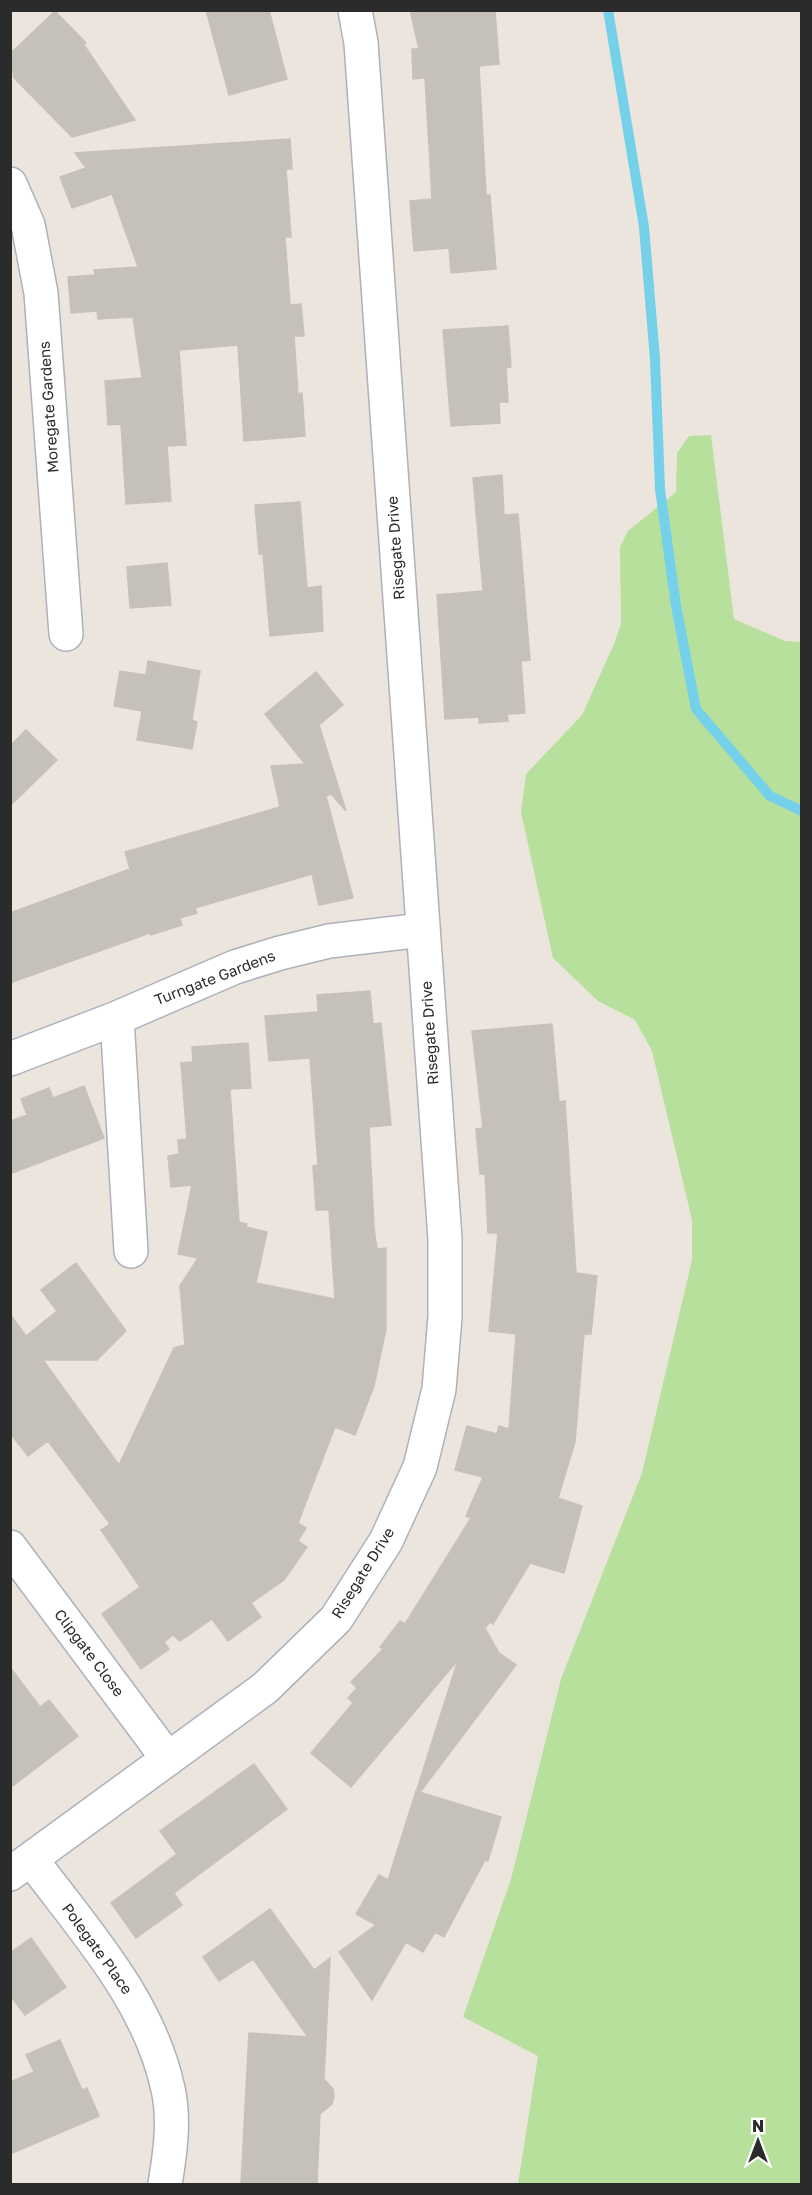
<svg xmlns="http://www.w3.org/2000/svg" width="812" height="2195" font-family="'Golos Text',sans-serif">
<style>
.green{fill:#b6e09c}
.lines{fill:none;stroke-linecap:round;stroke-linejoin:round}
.stream{stroke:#75d0ea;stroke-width:10}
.building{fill:#c5c0b9;stroke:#c8c1b7;stroke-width:1.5}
.minor-casing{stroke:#aeb1bb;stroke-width:36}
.minor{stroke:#fff;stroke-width:33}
.labels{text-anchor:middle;stroke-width:4.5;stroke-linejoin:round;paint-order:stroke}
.street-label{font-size:15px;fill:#2b2b2b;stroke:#fff}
</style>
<rect width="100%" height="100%" fill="#ece5de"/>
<!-- green -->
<path class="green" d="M 711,435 L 734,619 L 785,641 L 801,642 L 801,2184 L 518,2184 L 538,2056 L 463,2017 L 511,1879 L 561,1679 L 642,1473 L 692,1260 L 692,1220 L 652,1051 L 635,1020 L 598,1001 L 553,958 L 521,812 L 526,774 L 582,715 L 614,644 L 621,624 L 620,547 L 628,531 L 676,492 L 677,453 L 689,436 Z"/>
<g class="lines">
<!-- stream -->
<path class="stream" d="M 608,10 L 644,227 L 655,359 L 660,489 L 676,606 L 696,709 L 770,796 L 802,811"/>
</g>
<!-- building -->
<path class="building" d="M 206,10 L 269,10 L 287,79 L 229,95 Z
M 410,10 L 495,10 L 499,64 L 479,66 L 486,195 L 490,195 L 496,269 L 451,273 L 449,248 L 414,251 L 410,201 L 432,199 L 425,78 L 413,79 L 412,49 L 419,49 Z
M 55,11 L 86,43 L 84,45 L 135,120 L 72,137 L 14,78 L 10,54 Z
M 290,139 L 292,169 L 286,169 L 291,237 L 285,237 L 290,305 L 301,304 L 304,336 L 294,336 L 298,394 L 302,393 L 305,436 L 244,441 L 238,345 L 179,350 L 186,445 L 167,446 L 171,501 L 126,504 L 121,424 L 108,425 L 105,381 L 142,378 L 133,317 L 98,319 L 97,311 L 71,313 L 68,277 L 95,275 L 94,270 L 138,267 L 112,194 L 72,208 L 60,177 L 86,168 L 75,153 Z
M 508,326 L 511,367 L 506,368 L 508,402 L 499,402 L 500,423 L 451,426 L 443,330 Z
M 502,475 L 504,515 L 518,514 L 530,660 L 521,661 L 525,713 L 507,714 L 508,721 L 479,723 L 479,717 L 445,719 L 437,595 L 483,591 L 473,478 Z
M 300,502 L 307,588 L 321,586 L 323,631 L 270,636 L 263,554 L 259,554 L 255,505 Z
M 167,563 L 171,605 L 130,608 L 127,567 Z
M 148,661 L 200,671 L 192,720 L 197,722 L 192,749 L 137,740 L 142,711 L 114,706 L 120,671 L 146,675 Z
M 316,672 L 343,705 L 319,725 L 346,811 L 331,794 L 326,796 L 353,898 L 319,905 L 312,874 L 195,908 L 197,913 L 180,918 L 182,925 L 151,935 L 150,933 L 10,983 L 10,913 L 130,869 L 125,852 L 280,807 L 271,766 L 305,764 L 265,714 Z
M 26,730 L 57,760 L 10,806 L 10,746 Z
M 370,991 L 373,1024 L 381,1023 L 391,1125 L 369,1127 L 374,1228 L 377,1249 L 386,1248 L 386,1329 L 374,1386 L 355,1435 L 335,1427 L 298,1523 L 306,1528 L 298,1541 L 307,1547 L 284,1580 L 251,1603 L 261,1617 L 228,1641 L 212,1619 L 180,1641 L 173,1635 L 164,1642 L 169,1649 L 141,1669 L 102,1614 L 140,1587 L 101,1530 L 110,1524 L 48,1441 L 28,1456 L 10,1433 L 10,1314 L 26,1336 L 57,1311 L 41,1290 L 76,1263 L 126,1331 L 97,1360 L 43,1360 L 119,1465 L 174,1348 L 185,1345 L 180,1286 L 198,1258 L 178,1254 L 192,1185 L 171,1187 L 168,1156 L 179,1154 L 178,1140 L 187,1139 L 181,1063 L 193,1062 L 192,1047 L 248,1043 L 251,1088 L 230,1089 L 239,1222 L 247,1224 L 246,1227 L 267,1232 L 256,1283 L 335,1299 L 329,1210 L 316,1210 L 313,1166 L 318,1165 L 310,1058 L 269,1061 L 265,1016 L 318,1012 L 317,995 Z
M 552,1024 L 559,1102 L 565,1101 L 576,1273 L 597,1276 L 591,1334 L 584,1334 L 575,1442 L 558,1498 L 582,1506 L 564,1573 L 530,1563 L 493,1624 L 490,1622 L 485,1628 L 499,1653 L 516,1665 L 421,1791 L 417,1789 L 458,1660 L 351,1787 L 311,1753 L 353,1703 L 348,1698 L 357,1688 L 351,1682 L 383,1649 L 380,1647 L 400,1621 L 405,1624 L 471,1518 L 466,1516 L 483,1477 L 455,1470 L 467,1426 L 497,1434 L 499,1426 L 509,1429 L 516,1334 L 489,1331 L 498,1233 L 488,1233 L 485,1174 L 480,1174 L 476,1129 L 483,1128 L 472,1031 Z
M 84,1086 L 104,1138 L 10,1174 L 10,1121 L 27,1115 L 21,1099 L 49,1088 L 53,1098 Z
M 10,1667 L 40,1707 L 49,1700 L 78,1736 L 10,1788 Z
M 254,1764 L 287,1809 L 174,1893 L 182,1905 L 136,1938 L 111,1903 L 177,1854 L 160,1831 Z
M 416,1791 L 501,1817 L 488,1861 L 485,1860 L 444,1937 L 435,1932 L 423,1952 L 406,1942 L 372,2000 L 339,1952 L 376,1925 L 356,1914 L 379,1875 L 388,1880 Z
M 270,1909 L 314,1970 L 330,1958 L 324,2079 L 333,2089 L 334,2096 L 332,2104 L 320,2114 L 317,2184 L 241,2184 L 249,2033 L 308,2037 L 253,1959 L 219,1981 L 203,1957 Z
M 31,1938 L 66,1987 L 25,2015 L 10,1995 L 10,1953 Z
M 60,2040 L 82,2090 L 87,2088 L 99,2116 L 10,2154 L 10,2082 L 34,2072 L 26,2055 Z"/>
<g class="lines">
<defs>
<path id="minor" d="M 10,184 L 28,225 L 41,293 L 66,634
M 117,1018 L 131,1251
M 10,1059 L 117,1018 L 235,967 L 280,953 L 329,941 L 422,930
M 10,1547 L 168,1759
M 31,1859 C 84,1930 149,2000 168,2089 C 175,2120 170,2154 165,2184
M 10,1874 L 265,1688 L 336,1619 L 386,1541 L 420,1467 L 439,1389 L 445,1317 L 445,1239 L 361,43 L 355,10"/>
</defs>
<!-- minor casing -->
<use href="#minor" class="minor-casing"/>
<!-- minor -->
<use href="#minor" class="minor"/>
</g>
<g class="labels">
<!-- street labels -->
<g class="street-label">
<text transform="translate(49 407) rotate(-94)" y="5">Moregate Gardens</text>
<text transform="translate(396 548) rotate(-94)" y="5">Risegate Drive</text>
<text transform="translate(215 978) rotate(-21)" y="5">Turngate Gardens</text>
<text transform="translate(430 1033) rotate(-94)" y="5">Risegate Drive</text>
<text transform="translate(363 1573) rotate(-58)" y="5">Risegate Drive</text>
<text transform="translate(89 1653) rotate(53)" y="5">Clipgate Close</text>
<text transform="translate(97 1949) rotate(54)" y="5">Polegate Place</text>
</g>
</g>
<!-- border -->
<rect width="812" height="2195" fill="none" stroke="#2b2b2b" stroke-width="24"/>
<!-- north arrow -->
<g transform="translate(758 2141)" stroke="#ffffff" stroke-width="4.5" paint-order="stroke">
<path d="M0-4.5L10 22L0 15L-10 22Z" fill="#2b2b2b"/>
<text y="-9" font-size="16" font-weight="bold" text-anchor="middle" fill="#2b2b2b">N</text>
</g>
</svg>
